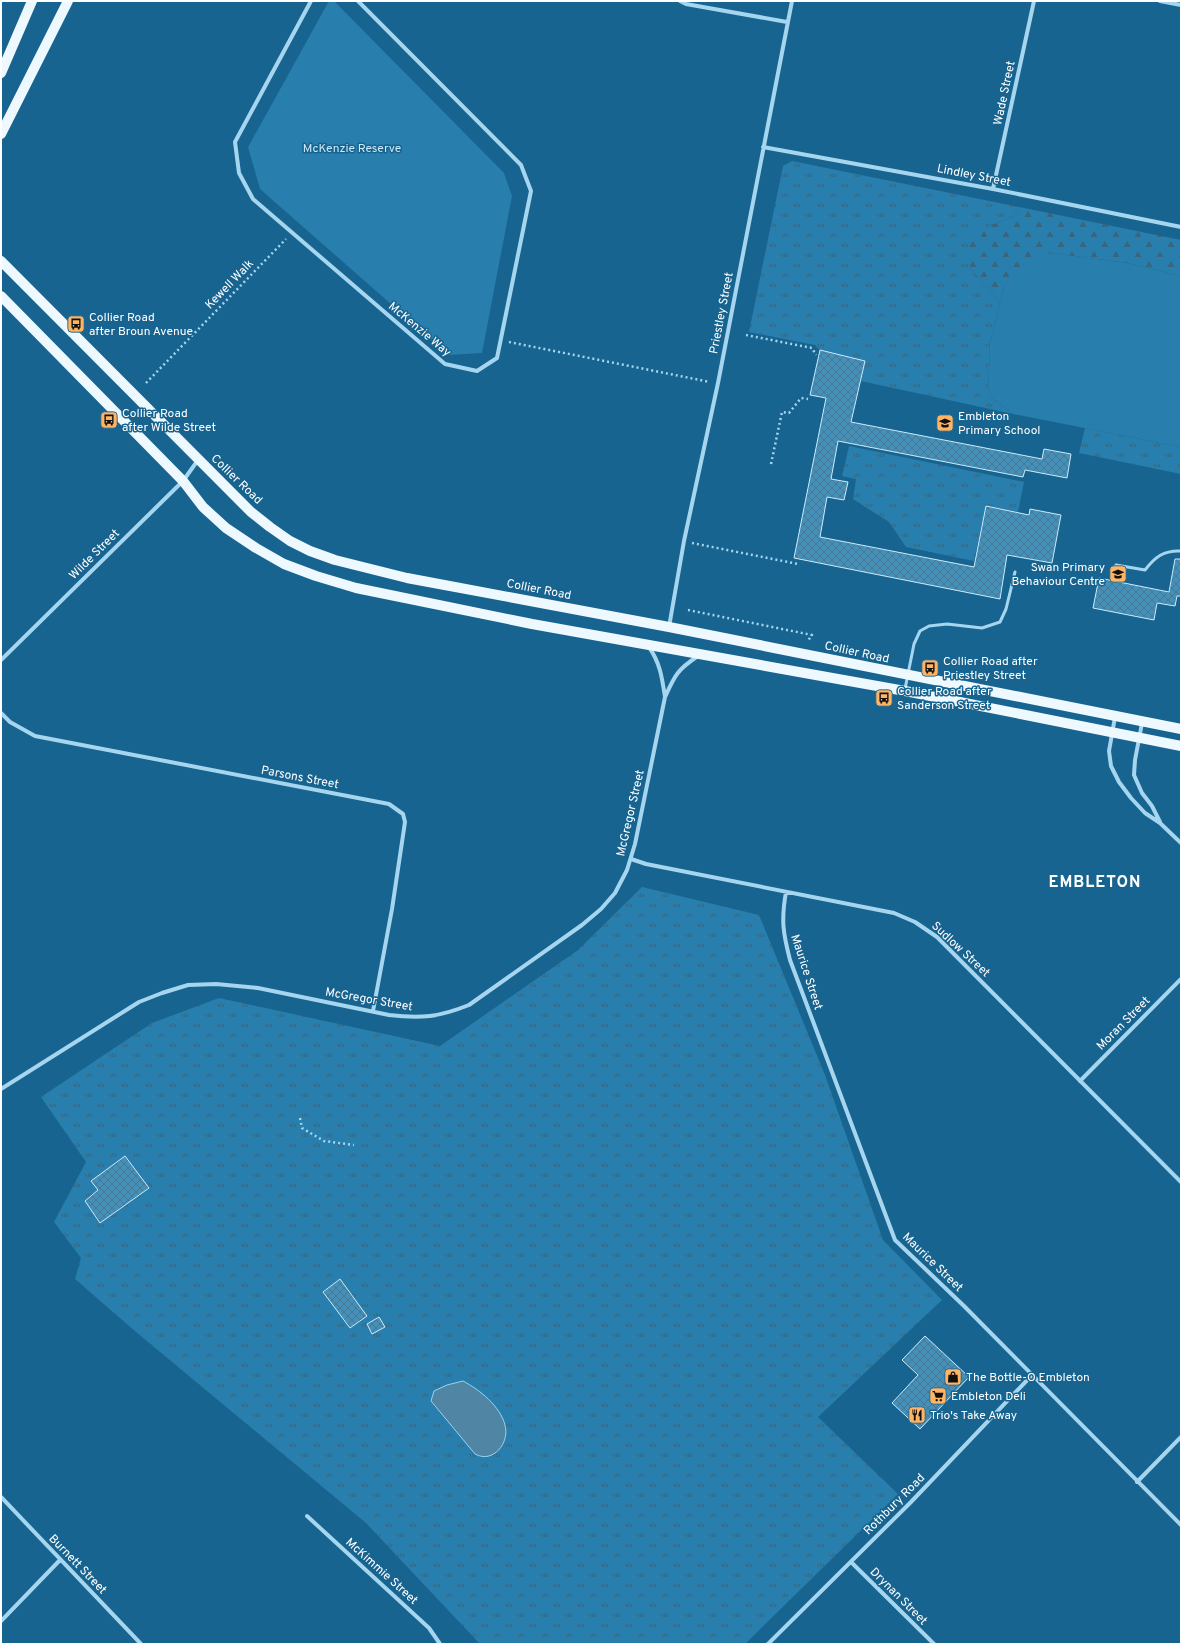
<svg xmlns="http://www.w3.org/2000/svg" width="1182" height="1645" font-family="Overpass,sans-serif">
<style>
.grass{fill:url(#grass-tufts)}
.forest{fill:url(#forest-firs)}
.park{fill:#287eac}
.water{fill:#5086a3;stroke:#99d3f1}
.building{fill:url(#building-cross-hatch);stroke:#ccebfb}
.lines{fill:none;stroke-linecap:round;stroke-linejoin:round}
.path{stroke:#a6d6ef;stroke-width:2.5;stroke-dasharray:2 3;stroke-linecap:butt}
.lane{stroke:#a6d6ef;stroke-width:3}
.street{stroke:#a6d6ef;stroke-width:4}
.primary{stroke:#eef8ff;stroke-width:10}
.labels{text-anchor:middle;stroke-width:3;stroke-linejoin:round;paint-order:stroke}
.street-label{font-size:12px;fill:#fff;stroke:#186490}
.park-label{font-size:12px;fill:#ccebfb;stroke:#186490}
.poi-label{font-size:12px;fill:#fff;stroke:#186490;text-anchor:start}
.district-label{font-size:16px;font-weight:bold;letter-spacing:1px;fill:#fff;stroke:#186490}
</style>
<defs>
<pattern id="grass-tufts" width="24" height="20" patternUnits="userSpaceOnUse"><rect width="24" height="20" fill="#287eac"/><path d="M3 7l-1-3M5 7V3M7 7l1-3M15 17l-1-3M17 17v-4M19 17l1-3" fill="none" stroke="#3a657c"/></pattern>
<pattern id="forest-firs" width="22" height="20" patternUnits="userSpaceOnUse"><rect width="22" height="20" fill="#287eac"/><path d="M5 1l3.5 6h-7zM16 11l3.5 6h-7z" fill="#3a657c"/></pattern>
<pattern id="building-cross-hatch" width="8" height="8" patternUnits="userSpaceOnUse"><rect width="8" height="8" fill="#4590b9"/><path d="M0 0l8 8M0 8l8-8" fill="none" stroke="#477893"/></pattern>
</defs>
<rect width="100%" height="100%" fill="#186490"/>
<!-- grass -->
<path class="grass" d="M 792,161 L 1019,207 L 1014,216 L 987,227 L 969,267 L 1000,302 L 990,344 L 988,395 L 1013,414 L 861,381 L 865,361 L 820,350 L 815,345 L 749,332 L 783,166 Z
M 1085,428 L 1181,447 L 1181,474 L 1079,453 Z
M 849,446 L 1024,482 L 1018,512 L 986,506 L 974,561 L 906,547 L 889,522 L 853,499 L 856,479 L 842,476 Z
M 642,887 L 759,915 L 825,1075 L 883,1240 L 942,1300 L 818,1417 L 898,1494 L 745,1644 L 480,1644 L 366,1523 L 136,1332 L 75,1279 L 81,1258 L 54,1222 L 86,1162 L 41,1097 L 152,1023 L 219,998 L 440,1046 L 578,950 Z"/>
<!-- forest -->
<path class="forest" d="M 1019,207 L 1181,240 L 1181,276 L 1128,263 L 1051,253 L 1004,286 L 1000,302 L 969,267 L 968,238 L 987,227 L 1014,216 Z"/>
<!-- park -->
<path class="park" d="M 329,1 L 334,1 L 504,173 L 512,196 L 482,353 L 449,355 L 260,189 L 248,147 Z
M 1051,253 L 1128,263 L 1181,276 L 1181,447 L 1013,414 L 988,395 L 990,344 L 1004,286 L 1021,265 Z"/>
<!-- water -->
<path class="water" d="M 463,1381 C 480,1390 500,1406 505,1425 C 510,1443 493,1464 475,1454 L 431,1401 L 434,1391 L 447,1385 Z"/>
<!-- building -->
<path class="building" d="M 820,350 L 865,361 L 851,422 L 1042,459 L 1044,449 L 1071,454 L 1067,478 L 1025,470 L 1023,477 L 838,441 L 831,479 L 848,482 L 844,500 L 827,497 L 820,537 L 974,567 L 986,506 L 1029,515 L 1030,509 L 1061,515 L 1052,563 L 1007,555 L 1000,599 L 794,558 L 826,398 L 810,395 Z
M 1175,559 L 1181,559 L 1181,596 L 1177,596 L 1175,606 L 1157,603 L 1154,620 L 1093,608 L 1099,578 L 1169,592 Z
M 125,1156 L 149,1188 L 100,1223 L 85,1201 L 98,1190 L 91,1181 Z
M 340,1279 L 367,1316 L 350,1328 L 323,1292 Z
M 379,1317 L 385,1327 L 372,1334 L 367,1324 Z
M 925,1336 L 969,1377 L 920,1429 L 892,1403 L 918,1375 L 902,1360 Z"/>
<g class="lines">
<!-- path -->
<path class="path" d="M 746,335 L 812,348 L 816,355
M 509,342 L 710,382
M 146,383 L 286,239
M 771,464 L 782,412 L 789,413 L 801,398 L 808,399
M 692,543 L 798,564
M 688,610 L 812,635 L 807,642
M 300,1118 L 302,1128 L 324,1141 L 354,1145"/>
<!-- lane -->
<path class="lane" d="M 1116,565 L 1145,570 C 1155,557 1164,550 1181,551
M 905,689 L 914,644 L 920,631 L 929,626 L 947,624 L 982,628 L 1000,622 L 1006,609 L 1015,572"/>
<!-- street -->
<path class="street" d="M 311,1 L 235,142 L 239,173 L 253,199 L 445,364 L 477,371 L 497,358 L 531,191 L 521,165 L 358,1
M 680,1 L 686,4 L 787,22
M 1160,1 L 1181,5
M 763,147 L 993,189 L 1181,227
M 993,189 L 1034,1
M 669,627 L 684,541 L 718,383 L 792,1
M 649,647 C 660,663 662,677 665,697
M 1,660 L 183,481 L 198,460
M 1,713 L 10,722 L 35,736 L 389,804 L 403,814 L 405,822 L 392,909 L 373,1011
M 1115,717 L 1109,751 L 1111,766 L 1119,782 L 1131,798 L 1145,813 L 1160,823 L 1181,843
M 1142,723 L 1135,760 L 1134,775 L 1142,793 L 1152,806 L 1160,822
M 631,859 L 646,864 L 894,913 L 915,922 L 937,937 L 1181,1182
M 786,892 C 781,920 783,933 790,960 L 895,1240 L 964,1306 L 1181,1525
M 1080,1081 L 1181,979
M 1,1089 L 139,1002 L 162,993 L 188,985 L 216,984 L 258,988 L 389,1015 C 421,1019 439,1017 469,1005 L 582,925 L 601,909 L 615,893 L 627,870 L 635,844 L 665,697 C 675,675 677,670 698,656
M 1137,1482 L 1181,1437
M 1,1497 L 141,1644
M 307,1516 L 429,1628 L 440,1644
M 851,1562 L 934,1644
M 1,1621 L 60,1560
M 768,1644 L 911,1502 L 1032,1375"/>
<!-- primary -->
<path class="primary" d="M 1,73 L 32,1
M 1,134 L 68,1
M 1,261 L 251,512 L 270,527 L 290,541 L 310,551 L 335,560 L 407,578 L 669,627 L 1181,729
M 1,296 L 183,481 L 203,507 L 226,528 L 256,548 L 284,564 L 316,576 L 356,588 L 532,624 L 905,691 L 1181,746"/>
</g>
<!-- icons -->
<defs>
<symbol id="bus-square" viewBox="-11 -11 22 22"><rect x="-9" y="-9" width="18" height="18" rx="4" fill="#ffb464" stroke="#186490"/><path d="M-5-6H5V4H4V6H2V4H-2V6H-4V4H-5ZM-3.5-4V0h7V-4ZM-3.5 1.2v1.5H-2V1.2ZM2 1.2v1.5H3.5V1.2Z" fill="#111"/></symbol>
<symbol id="school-square" viewBox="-11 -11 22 22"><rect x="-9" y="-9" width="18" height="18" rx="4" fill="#ffb464" stroke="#186490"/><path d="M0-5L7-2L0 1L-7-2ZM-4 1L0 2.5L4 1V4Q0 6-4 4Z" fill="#111"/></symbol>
<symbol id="shop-square" viewBox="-11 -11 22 22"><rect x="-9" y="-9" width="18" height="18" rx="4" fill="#ffb464" stroke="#186490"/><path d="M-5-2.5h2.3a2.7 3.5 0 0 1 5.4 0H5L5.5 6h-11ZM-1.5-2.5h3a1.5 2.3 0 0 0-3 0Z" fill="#111"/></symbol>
<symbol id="supermarket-square" viewBox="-11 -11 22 22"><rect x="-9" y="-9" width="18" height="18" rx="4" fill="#ffb464" stroke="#186490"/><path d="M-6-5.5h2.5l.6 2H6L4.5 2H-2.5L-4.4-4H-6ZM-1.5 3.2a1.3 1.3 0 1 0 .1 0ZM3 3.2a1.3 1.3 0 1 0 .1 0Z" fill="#111"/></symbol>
<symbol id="restaurant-square" viewBox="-11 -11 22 22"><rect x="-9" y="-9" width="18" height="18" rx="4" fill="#ffb464" stroke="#186490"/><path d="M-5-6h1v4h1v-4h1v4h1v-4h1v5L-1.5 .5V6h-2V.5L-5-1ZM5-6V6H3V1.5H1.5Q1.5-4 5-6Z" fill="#111"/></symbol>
</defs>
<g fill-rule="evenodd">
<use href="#bus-square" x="66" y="314" width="20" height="20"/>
<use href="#bus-square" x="99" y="410" width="20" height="20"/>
<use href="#school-square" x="935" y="413" width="20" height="20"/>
<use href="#school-square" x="1108" y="564" width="20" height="20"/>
<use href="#bus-square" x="920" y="658" width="20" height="20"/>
<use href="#bus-square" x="874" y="688" width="20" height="20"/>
<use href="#shop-square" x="943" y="1367" width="20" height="20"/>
<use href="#supermarket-square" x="928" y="1386" width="20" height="20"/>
<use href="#restaurant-square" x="907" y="1405" width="20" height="20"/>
</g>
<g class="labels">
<!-- street labels -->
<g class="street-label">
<text transform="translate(1004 93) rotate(-78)" y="4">Wade Street</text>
<text transform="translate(974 175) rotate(11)" y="4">Lindley Street</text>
<text transform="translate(229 284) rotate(-46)" y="4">Kewell Walk</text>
<text transform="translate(721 313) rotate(-79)" y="4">Priestley Street</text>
<text transform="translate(420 329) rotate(40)" y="4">McKenzie Way</text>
<text transform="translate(237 479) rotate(44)" y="4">Collier Road</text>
<text transform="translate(94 554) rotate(-45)" y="4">Wilde Street</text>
<text transform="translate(539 589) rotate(11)" y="4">Collier Road</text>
<text transform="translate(857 652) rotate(12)" y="4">Collier Road</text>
<text transform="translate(300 777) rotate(11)" y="4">Parsons Street</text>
<text transform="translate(630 813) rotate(-77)" y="4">McGregor Street</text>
<text transform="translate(961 949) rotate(43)" y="4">Sudlow Street</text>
<text transform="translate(807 972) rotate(72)" y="4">Maurice Street</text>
<text transform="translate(369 999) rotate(10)" y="4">McGregor Street</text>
<text transform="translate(1123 1023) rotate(-45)" y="4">Moran Street</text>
<text transform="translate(933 1262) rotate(44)" y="4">Maurice Street</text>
<text transform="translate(894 1504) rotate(-45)" y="4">Rothbury Road</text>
<text transform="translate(78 1564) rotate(46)" y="4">Burnett Street</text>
<text transform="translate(382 1571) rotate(42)" y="4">McKimmie Street</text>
<text transform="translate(899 1596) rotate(45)" y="4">Drynan Street</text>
</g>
<!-- park labels -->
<g class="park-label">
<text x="352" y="152">McKenzie Reserve</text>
</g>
<!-- poi labels -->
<g class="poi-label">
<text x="89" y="321">Collier Road<tspan x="89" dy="14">after Broun Avenue</tspan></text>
<text x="122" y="417">Collier Road<tspan x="122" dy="14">after Wilde Street</tspan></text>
<text x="958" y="420">Embleton<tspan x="958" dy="14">Primary School</tspan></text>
<text x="1105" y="571" text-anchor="end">Swan Primary<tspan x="1105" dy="14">Behaviour Centre</tspan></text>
<text x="943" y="665">Collier Road after<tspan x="943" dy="14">Priestley Street</tspan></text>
<text x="897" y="695">Collier Road after<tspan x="897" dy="14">Sanderson Street</tspan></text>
<text x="966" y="1381">The Bottle-O Embleton</text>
<text x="951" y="1400">Embleton Deli</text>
<text x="930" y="1419">Trio's Take Away</text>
</g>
<!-- district labels -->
<g class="district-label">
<text x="1095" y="887">EMBLETON</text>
</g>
</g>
<!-- border -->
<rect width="1182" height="1645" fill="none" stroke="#ffffff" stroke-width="4"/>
</svg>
